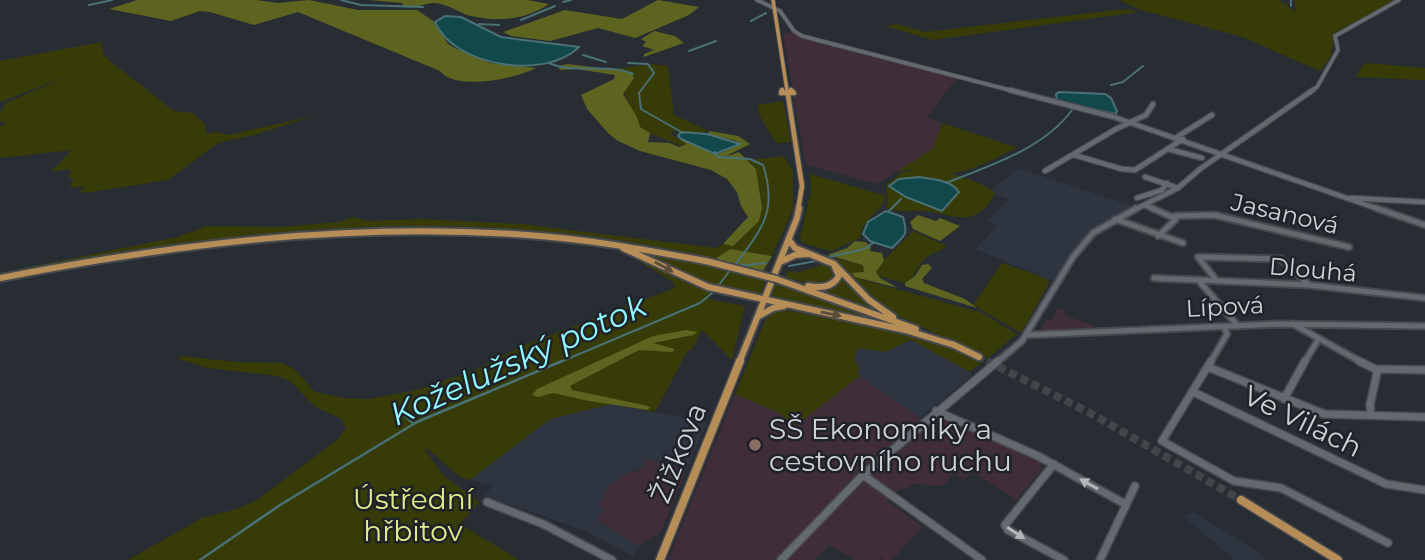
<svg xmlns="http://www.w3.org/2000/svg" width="1425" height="560" font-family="Montserrat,sans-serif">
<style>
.commercial{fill:#3f2e37}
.built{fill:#2e3541}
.green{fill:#363b07;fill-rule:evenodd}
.forest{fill:#5d641f}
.water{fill:#11484b;stroke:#4a7175;stroke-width:2}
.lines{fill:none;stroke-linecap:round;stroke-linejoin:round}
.stream-far1{stroke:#4a7175;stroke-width:2}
.stream{stroke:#4a7175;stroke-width:2.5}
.major-tunnel-far1{stroke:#41464b;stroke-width:6;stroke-dasharray:6 3.5;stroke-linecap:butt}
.major-tunnel{stroke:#41464b;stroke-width:8;stroke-dasharray:8 4.5;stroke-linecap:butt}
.minor-far3-casing{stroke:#464a4f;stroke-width:5}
.minor-far2-casing{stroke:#464a4f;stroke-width:7}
.minor-far1-casing{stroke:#464a4f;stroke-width:9}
.minor-casing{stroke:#464a4f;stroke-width:10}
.major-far3-casing{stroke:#464a4f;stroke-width:5}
.major-far2-casing{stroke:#464a4f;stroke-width:7}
.major-far1-casing{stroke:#464a4f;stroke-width:10}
.major-casing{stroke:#464a4f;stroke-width:11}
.minor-far3{stroke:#646970;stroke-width:3.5}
.minor-far2{stroke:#646970;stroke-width:4.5}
.minor-far1{stroke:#646970;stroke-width:5}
.minor{stroke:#646970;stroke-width:7}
.major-far3{stroke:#b68c57;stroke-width:3.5}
.major-far2{stroke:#b68c57;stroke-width:4.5}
.major-far1{stroke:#b68c57;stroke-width:6}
.major{stroke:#b68c57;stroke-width:8}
.major-bridge-casing{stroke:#464a4f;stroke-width:10;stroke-linecap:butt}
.major-bridge{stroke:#b68c57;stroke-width:6}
.oneway{fill:#5b4d3b}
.oneway2{fill:#b4b7bc}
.education-dot{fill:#8d6e63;stroke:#1f2329;stroke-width:2.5}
.labels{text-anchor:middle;stroke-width:5;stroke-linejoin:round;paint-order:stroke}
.street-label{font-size:24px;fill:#ced1d6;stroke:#1f2329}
.near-street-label{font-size:28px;fill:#ced1d6;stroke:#1f2329}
.near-poi-label{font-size:28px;fill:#ced1d6;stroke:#1f2329;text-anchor:start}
.near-park-label{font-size:28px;fill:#e0ed8c;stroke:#1f2329}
.near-water-label{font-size:32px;font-style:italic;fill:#90f8fe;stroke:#1f2329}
</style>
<rect width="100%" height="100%" fill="#282d33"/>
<!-- commercial -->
<path class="commercial" d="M 793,32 L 957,78 L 927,117 L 942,123 L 933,149 L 877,184 L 808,165 L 805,161 L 783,34 Z
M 1058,308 L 1066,311 L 1065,315 L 1092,325 L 1090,331 L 1042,331 L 1041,328 L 1046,319 L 1051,321 Z
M 860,376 L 930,425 L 939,418 L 1038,459 L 1042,469 L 1016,500 L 973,472 L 964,480 L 954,474 L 942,486 L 914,484 L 906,489 L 899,489 L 887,501 L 923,527 L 892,560 L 884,560 L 880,557 L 878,560 L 855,560 L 829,545 L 815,560 L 668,560 L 735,394 L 780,413 L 795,426 Z
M 645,459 L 687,469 L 660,533 L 639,546 L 596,520 L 604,508 L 598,505 L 609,486 L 628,472 L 638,471 Z"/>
<!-- built -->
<path class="built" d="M 1018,168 L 1132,206 L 1088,231 L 1053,281 L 976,249 L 998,225 L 987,221 L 1009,199 L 989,192 Z
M 911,340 L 973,374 L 920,418 L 857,374 L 854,359 L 858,348 L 885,352 Z
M 611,404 L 707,422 L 687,469 L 645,459 L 643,468 L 628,472 L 609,486 L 599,505 L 604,508 L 596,521 L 639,546 L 633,556 L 583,530 L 485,496 L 492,486 L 470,480 L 550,419 Z
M 1194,512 L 1256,551 L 1267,560 L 1235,560 L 1184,517 Z"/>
<!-- green -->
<path class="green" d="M 1119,0 L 1281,0 L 1280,2 L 1290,5 L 1287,6 L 1296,12 L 1294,0 L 1395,0 L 1334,33 L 1331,56 L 1320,71 L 1242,37 L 1138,9 Z
M 1126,9 L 1139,12 L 933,40 L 885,26 L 897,24 L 925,32 Z
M 101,42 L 104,55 L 110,61 L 174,111 L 193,113 L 205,124 L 206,134 L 217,132 L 229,135 L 317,115 L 254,135 L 218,143 L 168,180 L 85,193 L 80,192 L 85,187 L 69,187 L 74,180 L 67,176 L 71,173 L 69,169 L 51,172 L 72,150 L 0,158 L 0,136 L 3,135 L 0,135 L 0,127 L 7,122 L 0,122 L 0,112 L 6,103 L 71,75 L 0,102 L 0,61 Z
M 1365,63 L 1425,68 L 1425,80 L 1355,77 Z
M 652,64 L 668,66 L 674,115 L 707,130 L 701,133 L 673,131 L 670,134 L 687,144 L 682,146 L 651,134 L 641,133 L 615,69 Z
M 783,101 L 791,142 L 776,143 L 761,118 L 757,105 Z
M 942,123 L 1009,145 L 1018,147 C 1003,155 967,174 951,173 C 926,171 924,165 896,172 L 933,149 Z
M 783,156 L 793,170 L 793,209 L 772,256 L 730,249 L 715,259 C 482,203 232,225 0,277 L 0,273 L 177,237 L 207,226 L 280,227 L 338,222 L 354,217 L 367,221 L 421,219 L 521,224 L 716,248 L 723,244 L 733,245 L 762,208 L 756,169 L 748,160 Z
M 915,169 C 939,169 975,178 994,192 L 994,196 C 973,231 952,213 924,211 C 911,210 899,213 886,208 L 888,200 L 886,185 L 901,173 ZM 914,177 L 946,183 L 959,192 L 944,210 L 889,188 L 899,179 Z
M 810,174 L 886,196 C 880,215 862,218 860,238 L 831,251 L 802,243 L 800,237 L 811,192 Z
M 913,231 L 947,246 C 940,252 934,252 927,257 C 917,264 917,276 905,283 L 879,276 L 876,272 L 879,265 Z
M 632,249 L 698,261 L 766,279 L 760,295 L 717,288 L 688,277 Z
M 629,255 L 634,255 L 687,283 L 713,291 L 708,299 L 745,306 L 732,360 L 702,330 L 691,351 L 688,350 L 655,412 L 611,404 L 550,419 L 470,480 L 460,477 L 427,448 L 425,450 L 443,475 L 479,502 L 460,524 L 519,560 L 128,560 L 202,518 L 237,509 L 257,500 L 337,440 L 346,428 L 342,419 L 314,406 L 290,381 L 278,376 L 208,368 L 178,359 L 181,356 L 238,362 L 283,363 L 294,369 L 315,392 L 344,398 L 368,399 L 417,390 L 475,370 L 525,345 L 675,288 L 673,282 Z
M 829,257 L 863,265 L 865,272 L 854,273 L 863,280 L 980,312 L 1017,334 L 988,358 L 890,312 Z
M 827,263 L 836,272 L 831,274 L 836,275 L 835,279 L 822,285 L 785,278 L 788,270 L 796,273 Z
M 1002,263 L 1048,279 L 1049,283 L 1021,333 L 973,305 Z
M 844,276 L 881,312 L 819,290 L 838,285 Z
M 777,282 L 911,329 L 774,299 L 772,294 Z
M 778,309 L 889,329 L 950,346 L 984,361 L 970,372 L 911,340 L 885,352 L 858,348 L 854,359 L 859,368 L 857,374 L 860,376 L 795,426 L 780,413 L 735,394 L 766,319 Z"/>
<!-- forest -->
<path class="forest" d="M 137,0 L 256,0 L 278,3 L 309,0 L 358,10 L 417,10 L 433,21 L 448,44 L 457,49 L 490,63 L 536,68 C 515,79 455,91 440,71 L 298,12 L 254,25 L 210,12 L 200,11 L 171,21 L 109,9 Z
M 369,0 L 527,0 L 549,4 C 526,20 497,22 471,16 C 459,13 450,5 436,3 C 425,2 417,9 404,7 L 402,3 Z
M 658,0 L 699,7 L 689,15 L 635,38 L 598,28 L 550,41 L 511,36 L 503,32 L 565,10 L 622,19 Z
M 654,31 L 675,36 L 684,43 L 644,57 L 644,54 L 654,50 L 642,46 L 646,42 L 641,39 Z
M 568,64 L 631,72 L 634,78 L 623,94 L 637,117 L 640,127 L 650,133 L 648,142 L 669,143 L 679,147 L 687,144 L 681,140 L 683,140 L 718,154 L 739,145 L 737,141 L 707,134 L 710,131 L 738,136 L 750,144 L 724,157 L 739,152 L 756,169 L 762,208 L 759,221 L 733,246 L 723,244 L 748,217 L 741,206 L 737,192 L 727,179 L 711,170 L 640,151 L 618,141 L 609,134 L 587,109 L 581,95 L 614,79 L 615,75 L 577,69 L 560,70 L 558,66 Z
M 918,215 L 936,221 L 940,218 L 960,226 L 940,241 L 913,229 L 910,222 Z
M 855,241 L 865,242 L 871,246 L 870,251 L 882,253 L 884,261 L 876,272 L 880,278 L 898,288 L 855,277 L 852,273 L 864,272 L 863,265 L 827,255 L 847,248 Z
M 730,249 L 772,256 L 763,271 L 715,259 Z
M 928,264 L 932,268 L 922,279 L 924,283 L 965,299 L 977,308 L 905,286 L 905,283 L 915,276 L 922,265 Z
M 686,330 L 698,332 L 693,335 L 653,343 L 675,349 L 672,352 L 639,350 L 570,386 L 572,390 L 644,405 L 650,407 L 648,410 L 589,401 L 553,393 L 538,397 L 532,395 L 537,389 L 653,336 Z"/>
<!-- water -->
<path class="water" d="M 445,16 L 461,17 L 501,37 L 579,47 C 545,81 453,66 435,22 Z
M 1059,92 L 1105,94 L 1111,98 L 1117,111 L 1116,114 L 1057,101 L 1056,94 Z
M 681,132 L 707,134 L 740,144 L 715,154 L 681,139 L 678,136 Z
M 919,177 C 932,179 951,180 959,192 L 942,211 L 906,197 L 889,186 L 899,179 Z
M 886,211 L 903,217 C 908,236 906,234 892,248 L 870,241 L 863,234 L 868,222 Z"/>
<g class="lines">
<!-- stream-far1 -->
<path class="stream-far1" d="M 341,0 L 361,5 L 423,7
M 1291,0 L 1291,6
M 563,2 L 571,0
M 89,5 L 112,0
M 521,20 L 555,6
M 751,21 L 766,13
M 479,24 L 499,25
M 689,51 L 716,41
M 583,55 L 606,62
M 549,63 C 575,75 606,62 633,74
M 628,63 L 648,64 L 654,73 L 639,93 L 641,109 L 683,133
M 1111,85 L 1123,82 L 1143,66
M 715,152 L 718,157 L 750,159 L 763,165 C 778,211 762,229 735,265
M 946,183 C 988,166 1044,149 1072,110
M 889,211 L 901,199
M 825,258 L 864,249 L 873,243
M 736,266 L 766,263
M 789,266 L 816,261
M 718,286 L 731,269
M 558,363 L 700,303 L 712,293"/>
<!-- stream -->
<path class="stream" d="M 397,409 L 414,424
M 200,560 L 280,505 L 417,422 L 562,361"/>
<!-- major-tunnel-far1 -->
<path class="major-tunnel-far1" d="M 979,357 L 990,363"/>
<!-- major-tunnel -->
<path class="major-tunnel" d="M 987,361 L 1092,414 L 1241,500"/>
<defs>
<path id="minor-far3" d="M 757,0 L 780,11 L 794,31 L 802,36 L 1017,92
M 1310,92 L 1317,87 L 1338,50 L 1335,36 L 1399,0"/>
<path id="minor-far2" d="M 1010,90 L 1114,117 L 1381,210
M 1177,137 L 1212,115
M 1168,149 L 1202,158
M 1074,155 L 1122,169 L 1135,170 L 1183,139
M 1045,171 L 1116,129 L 1146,115 L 1153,104
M 1145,177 L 1178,188
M 1137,198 L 1162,190 L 1167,183
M 1351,198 L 1425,202
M 1145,205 L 1155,210
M 1134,210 L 1178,188 L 1200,169 L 1313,90"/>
<path id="minor-far1" d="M 1152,208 L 1176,219 L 1158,236
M 1376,208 L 1425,225
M 1174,216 L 1214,215 L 1349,247
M 1115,219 L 1183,243
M 1154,278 L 1309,285 L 1425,298
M 1199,281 L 1238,326
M 1217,281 L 1198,257 L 1281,259 L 1309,285
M 1293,324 L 1363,363
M 1027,335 L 1278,324 L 1425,326
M 996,363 L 1022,341 L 1073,257 L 1093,233 L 1137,208
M 1210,363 L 1227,334 L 1224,327
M 1304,363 L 1318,340"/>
<path id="minor" d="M 1211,361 L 1162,441 L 1234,481 L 1281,488 L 1388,543
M 1359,361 L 1375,369 L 1425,370
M 1208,367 L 1324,414 L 1425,417
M 1193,392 L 1386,484 L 1425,490
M 1284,399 L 1305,361
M 936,411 L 1038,456 L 1125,504
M 1371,415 L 1370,405 L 1377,373 L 1375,369
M 1054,464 L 1005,525 L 1008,530 L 1064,560
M 863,475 L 982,560
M 487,502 L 543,524 L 612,560
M 781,560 L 863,475 L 998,361
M 1100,560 L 1135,486"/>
<path id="major-far3" d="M 773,0 L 787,90
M 781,92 L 793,92"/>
<path id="major-far2" d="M 782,90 L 781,93 L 794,93 L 791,90
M 788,95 L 802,186 L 798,210"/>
<path id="major-far1" d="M 789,240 L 795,248 L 834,264 L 869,300 L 893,317
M 623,248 L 708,287 L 905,330 L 954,345
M 780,262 L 795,255 L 808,254
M 0,278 C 175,244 349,222 527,235 C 588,239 647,250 706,261
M 776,279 L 916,329
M 808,286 C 820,288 832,288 839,276 L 835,267
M 759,316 L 773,308 L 784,306
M 952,344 L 979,357
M 739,363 L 797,218 L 799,208"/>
<path id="major" d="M 1241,500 L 1338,560
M 660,560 L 740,361"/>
</defs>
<!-- minor-far3 casing -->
<use href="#minor-far3" class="minor-far3-casing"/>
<!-- minor-far2 casing -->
<use href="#minor-far2" class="minor-far2-casing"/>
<!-- minor-far1 casing -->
<use href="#minor-far1" class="minor-far1-casing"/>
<!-- minor casing -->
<use href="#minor" class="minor-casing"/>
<!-- major-far3 casing -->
<use href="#major-far3" class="major-far3-casing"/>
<!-- major-far2 casing -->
<use href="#major-far2" class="major-far2-casing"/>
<!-- major-far1 casing -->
<use href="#major-far1" class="major-far1-casing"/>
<!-- major casing -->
<use href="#major" class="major-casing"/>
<!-- minor-far3 -->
<use href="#minor-far3" class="minor-far3"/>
<!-- minor-far2 -->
<use href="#minor-far2" class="minor-far2"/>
<!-- minor-far1 -->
<use href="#minor-far1" class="minor-far1"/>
<!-- minor -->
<use href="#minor" class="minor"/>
<!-- major-far3 -->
<use href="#major-far3" class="major-far3"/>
<!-- major-far2 -->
<use href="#major-far2" class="major-far2"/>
<!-- major-far1 -->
<use href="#major-far1" class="major-far1"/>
<!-- major -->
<use href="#major" class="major"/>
<defs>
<path id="major-bridge" d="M 706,261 L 776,279"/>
</defs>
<!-- major-bridge casing -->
<use href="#major-bridge" class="major-bridge-casing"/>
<!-- major-bridge -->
<use href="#major-bridge" class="major-bridge"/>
</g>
<!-- one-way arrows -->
<defs><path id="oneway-solid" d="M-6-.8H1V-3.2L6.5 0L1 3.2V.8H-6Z" transform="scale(1.75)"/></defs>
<g class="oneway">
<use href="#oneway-solid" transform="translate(664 267) rotate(29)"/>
<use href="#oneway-solid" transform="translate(831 314) rotate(12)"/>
</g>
<g class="oneway2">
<use href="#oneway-solid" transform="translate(1089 484) rotate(-151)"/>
<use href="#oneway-solid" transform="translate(1016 533) rotate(33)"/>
</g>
<!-- markers -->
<circle class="education-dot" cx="755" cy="445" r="7"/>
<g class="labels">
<!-- street labels -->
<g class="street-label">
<text transform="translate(1285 214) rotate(13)" y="8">Jasanová</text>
<text transform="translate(1313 270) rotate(5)" y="8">Dlouhá</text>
<text transform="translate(1225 307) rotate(-3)" y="8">Lípová</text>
</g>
<!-- near-street labels -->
<g class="near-street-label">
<text transform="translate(1303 421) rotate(26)" y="10">Ve Vilách</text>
<text transform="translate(678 453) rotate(-68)" y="10">Žižkova</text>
</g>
<!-- near-poi labels -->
<g class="near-poi-label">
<text x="769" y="439">SŠ Ekonomiky a<tspan x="769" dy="32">cestovního ruchu</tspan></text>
</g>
<!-- near-park labels -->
<g class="near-park-label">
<text x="413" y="509">Ústřední<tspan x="413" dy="32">hřbitov</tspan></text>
</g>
<!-- near-water labels -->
<g class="near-water-label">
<text transform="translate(518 360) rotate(-24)" y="11">Koželužský potok</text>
</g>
</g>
</svg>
